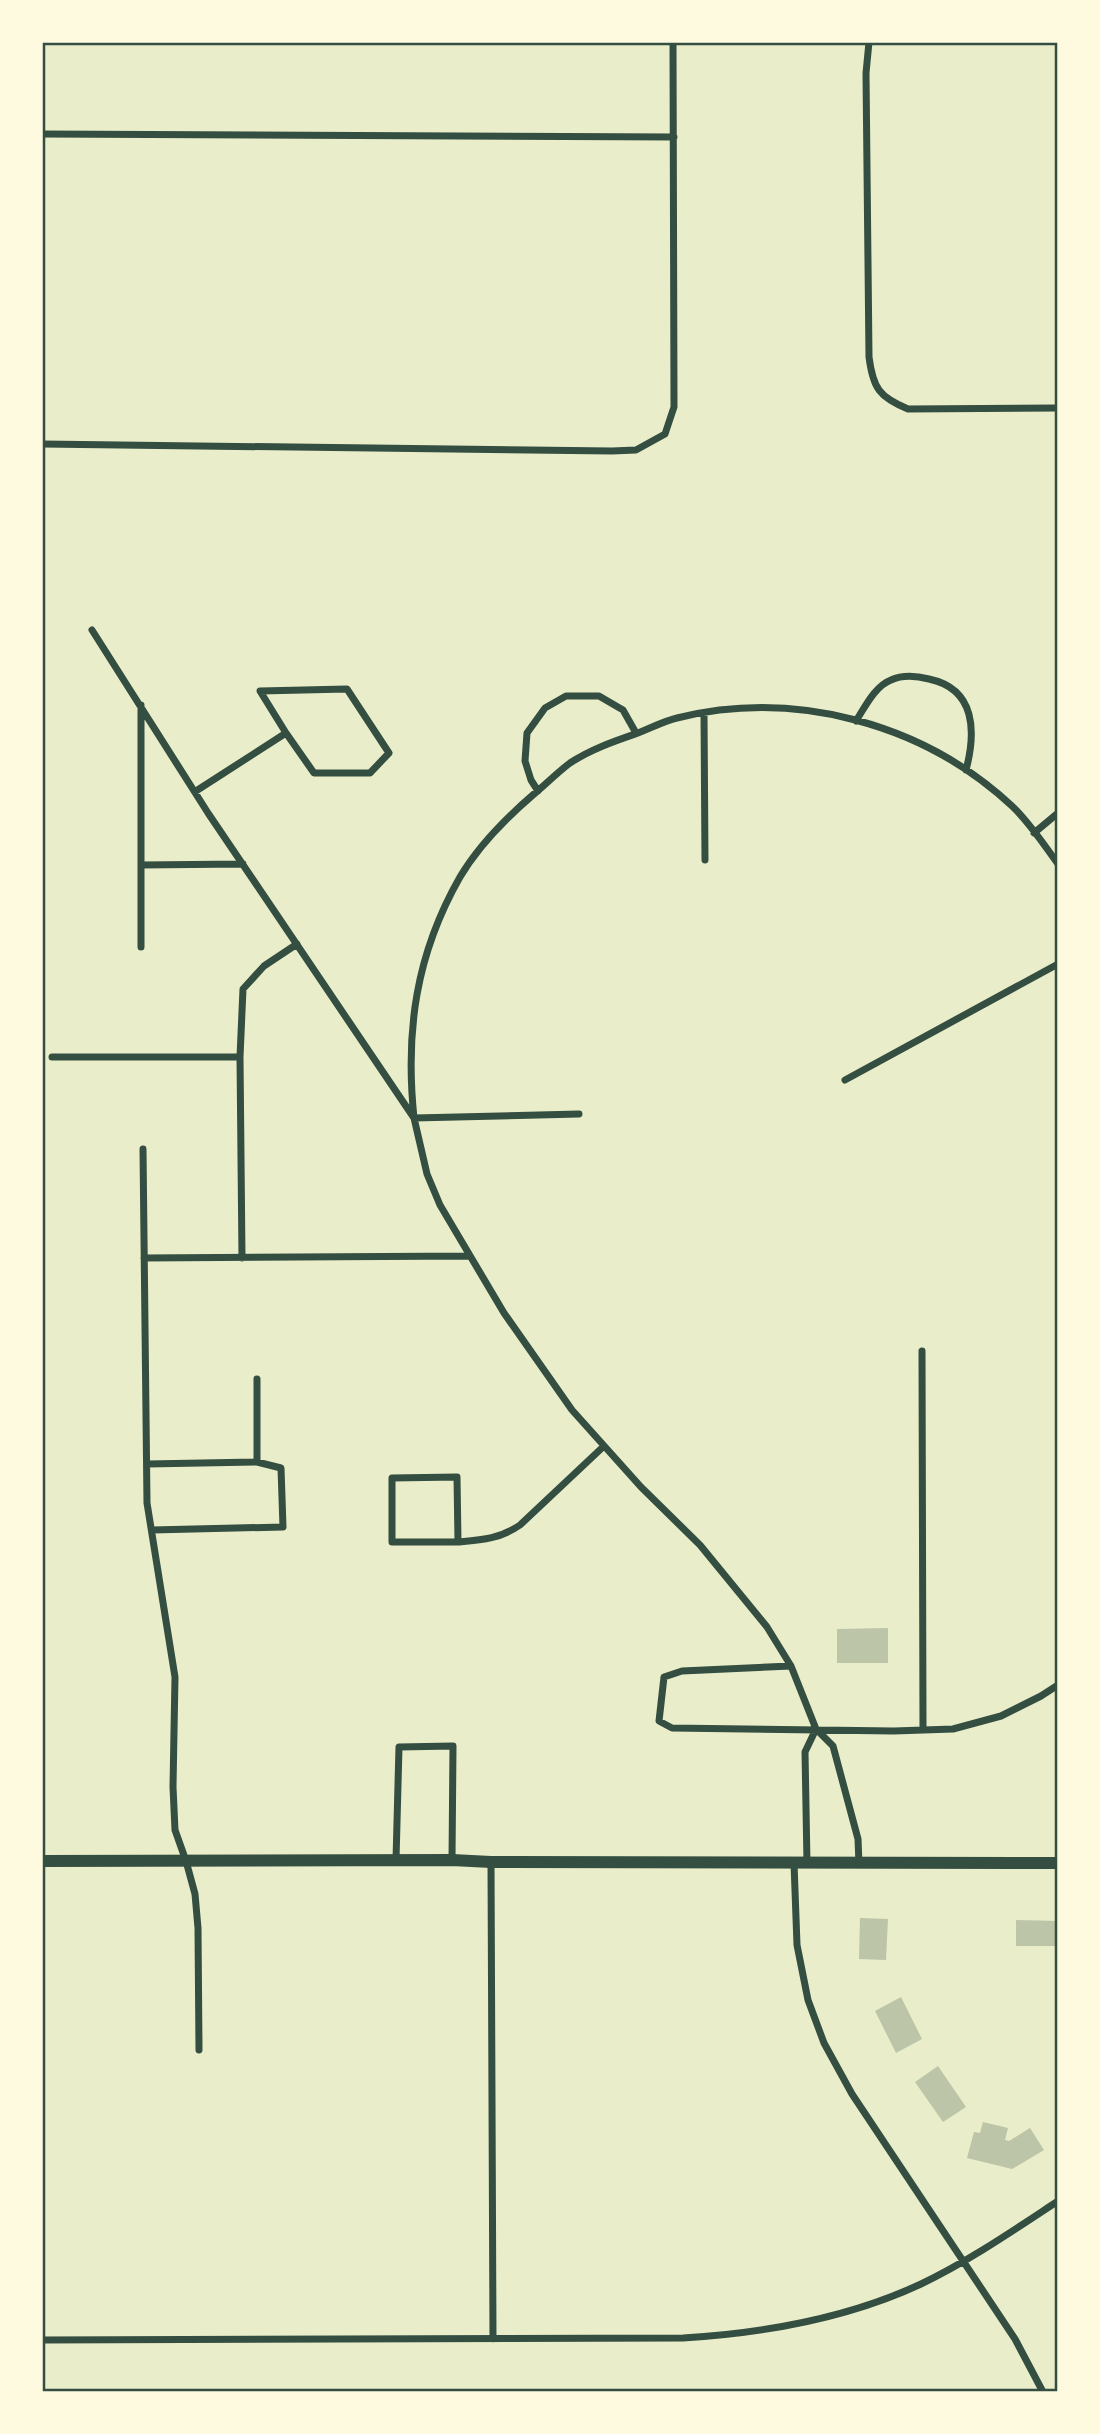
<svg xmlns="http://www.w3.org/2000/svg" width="1100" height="2434" font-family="Lato,sans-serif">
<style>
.building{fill:#bcc5a7}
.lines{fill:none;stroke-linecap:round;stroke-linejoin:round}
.minor{stroke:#344e41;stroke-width:7}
.tertiary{stroke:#344e41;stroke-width:12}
.neatline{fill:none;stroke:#344e41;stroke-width:2.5}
</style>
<rect width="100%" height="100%" fill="#e9edc9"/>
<!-- building -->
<path class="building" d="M 888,1628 L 888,1663 L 837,1663 L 837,1629 Z
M 860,1918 L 888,1919 L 886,1960 L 859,1959 Z
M 1016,1920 L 1058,1921 L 1058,1946 L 1016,1946 Z
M 901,1997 L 922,2039 L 896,2053 L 875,2011 Z
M 938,2066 L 966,2107 L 943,2122 L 915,2082 Z
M 983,2122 L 1008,2128 L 1005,2140 L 1009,2141 L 1030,2128 L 1044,2150 L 1012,2169 L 967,2158 L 974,2132 L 980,2133 Z"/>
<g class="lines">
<!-- minor -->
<path class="minor" d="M 869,42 L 866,73 L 869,357 C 873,388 879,397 908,409 L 1058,408
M 42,134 L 674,137
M 42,444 L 612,451 L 636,450 L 665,434 L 674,407 L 673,42
M 92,630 L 208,813 L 414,1118 L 427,1174 L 440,1205 L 504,1313 L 572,1410 L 641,1487 L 700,1545 L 767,1627 L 791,1666 L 816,1729 L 833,1746 L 858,1839 L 859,1864
M 141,705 L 141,947
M 704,713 L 705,860
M 856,721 C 865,707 875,686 891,680 C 902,675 917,676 929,679 C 976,689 976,732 966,770
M 196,791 L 286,733 L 314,773 L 370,773 L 389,753 L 347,689 L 260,691 L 286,733
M 538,791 L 531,780 L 525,761 L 527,733 L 545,708 L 566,696 L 599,696 L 623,710 L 636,733
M 1034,833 L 1058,813
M 141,865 L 243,864
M 52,1057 L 240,1057
M 845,1080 L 1058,964
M 579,1114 L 414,1118 C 405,1031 416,954 460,877 C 479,845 506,818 534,794 C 546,784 558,772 570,763 C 591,749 615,741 638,733 C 651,728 664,721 677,718 C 795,689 923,723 1012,806 C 1030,823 1044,845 1058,864
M 143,1149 L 147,1503 L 175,1677 L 173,1787 L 175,1830 L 186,1861 L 195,1894 L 198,1928 L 199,2050
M 144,1258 L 469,1256
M 242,1258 L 240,1057 L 243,989 L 264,966 L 297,944
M 922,1351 L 923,1730
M 147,1464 L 257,1462 L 257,1379
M 152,1530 L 283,1527 L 281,1468 L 257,1462
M 458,1542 L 392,1542 L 392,1478 L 457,1477 L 458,1542 C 481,1540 500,1539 520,1525 L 604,1446
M 791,1666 L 682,1671 L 664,1677 L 659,1721 L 672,1728 L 894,1731 L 953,1729 L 1001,1716 L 1041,1696 L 1058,1685
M 396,1860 L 399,1747 L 453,1746 L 452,1860
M 491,1862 L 493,2339
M 794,1863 L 797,1945 L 808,2000 L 824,2043 L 852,2094 L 1015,2339 L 1043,2392
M 807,1863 L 805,1752 L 816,1729
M 42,2340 L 683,2338 C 765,2333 846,2319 921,2284 C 969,2261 1014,2230 1058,2201"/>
<!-- tertiary -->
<path class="tertiary" d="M 42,1861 L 452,1860 L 491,1862 L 1058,1863"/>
</g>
<!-- border -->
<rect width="1100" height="2434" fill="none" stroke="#fefae0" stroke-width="88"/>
<rect x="44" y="44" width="1012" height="2346" class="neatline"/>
</svg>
